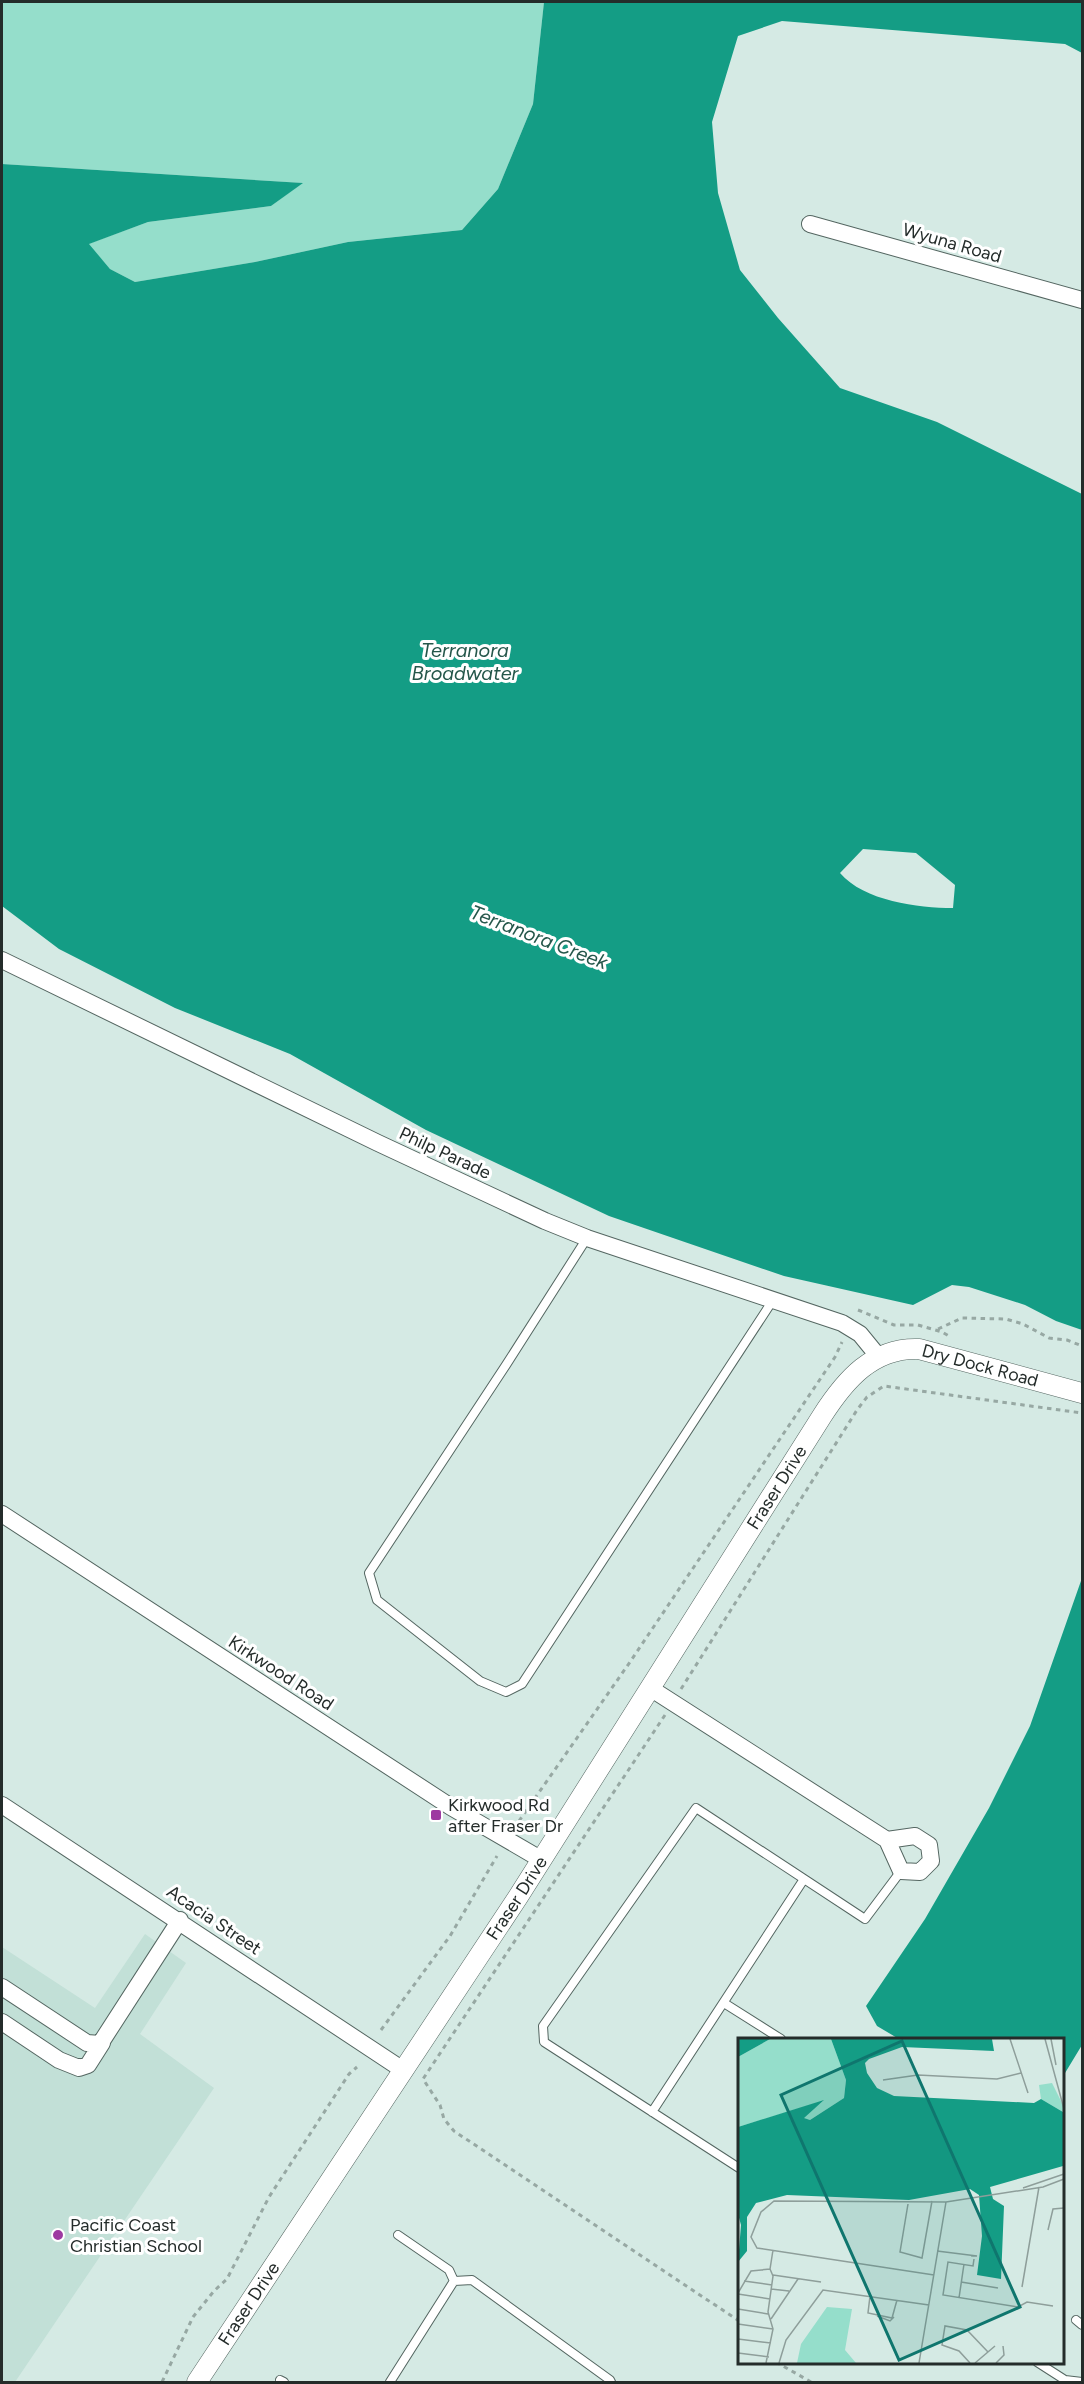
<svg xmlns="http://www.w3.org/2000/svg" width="1084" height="2384" font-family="Figtree,sans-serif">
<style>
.built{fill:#c2e0d7}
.green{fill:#95decb}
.water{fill:#149d85;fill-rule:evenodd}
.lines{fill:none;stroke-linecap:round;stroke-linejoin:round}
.service-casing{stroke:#546661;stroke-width:10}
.minor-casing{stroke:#546661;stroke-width:18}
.tertiary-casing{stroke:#546661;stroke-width:21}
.path{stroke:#97a8a3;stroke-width:3;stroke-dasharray:4.5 4.5;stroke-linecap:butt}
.service{stroke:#fff;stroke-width:8}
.minor{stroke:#fff;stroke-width:16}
.tertiary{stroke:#fff;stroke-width:20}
.poi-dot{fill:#9d3aa1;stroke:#fff;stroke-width:2}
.labels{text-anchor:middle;stroke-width:6;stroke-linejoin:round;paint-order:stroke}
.street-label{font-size:18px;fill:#242c2a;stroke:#fff}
.poi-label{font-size:18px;fill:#242c2a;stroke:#fff;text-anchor:start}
.water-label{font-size:20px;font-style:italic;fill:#25574b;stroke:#fff}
.inset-road{fill:none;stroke:#8e9e9a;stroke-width:1.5}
.view{fill:#0f766e;fill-opacity:0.15;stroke:#0f766e;stroke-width:3}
.inset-edge{fill:none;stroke:#242c2a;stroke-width:3}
</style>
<rect width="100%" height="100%" fill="#d5eae4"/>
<!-- built -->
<path class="built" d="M 145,1934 L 186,1963 L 140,2034 L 214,2088 L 15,2382 L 2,2382 L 2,1947 L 95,2008 Z"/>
<!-- green -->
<path class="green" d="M 2,2 L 544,2 L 533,104 L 498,189 L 462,230 L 348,242 L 255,262 L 135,282 L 110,269 L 88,244 L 148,222 L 271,206 L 302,183 L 2,164 Z"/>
<!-- water -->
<path class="water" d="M 544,2 L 1082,2 L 1082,53 L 1065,44 L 782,21 L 738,36 L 712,122 L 718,193 L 740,270 L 778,318 L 840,388 L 937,422 L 1082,494 L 1082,1330 L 1056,1321 L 1025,1305 L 969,1287 L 952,1285 L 913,1305 L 784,1276 L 609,1216 L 426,1130 L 290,1054 L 175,1008 L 59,949 L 2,906 L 2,164 L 303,183 L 271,206 L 148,222 L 89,244 L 110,269 L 135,282 L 255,262 L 348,242 L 462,230 L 498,189 L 533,104 ZM 863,849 L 916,853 L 955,885 L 953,908 C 918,908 864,901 840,873 Z
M 1082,1578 L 1082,2045 L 1062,2078 L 1062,2039 L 899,2039 L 877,2026 L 866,2006 L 925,1919 L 989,1808 L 1030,1726 Z"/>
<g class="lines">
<defs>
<path id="service" d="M 587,1238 L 506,1365 L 369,1573 L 377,1600 L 480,1681 L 506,1692 L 522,1684 L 773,1300
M 724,2003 L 781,2039
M 652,2112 L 804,1879
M 739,2168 L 544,2042 L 543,2026 L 696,1808 L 865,1919 L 901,1871
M 398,2235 L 449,2270 L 454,2281
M 1076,2320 L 1082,2325
M 1037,2362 L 1065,2380 L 1082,2382
M 280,2380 L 284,2382
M 390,2382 L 454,2281 L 472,2280 L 610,2380 L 611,2382"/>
<path id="minor" d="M 810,224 L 1082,300
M 2,960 L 378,1143 L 545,1221 L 587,1238 L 842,1323 L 860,1334 L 878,1356
M 2,1514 L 451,1807 L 542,1860
M 650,1688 L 887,1840 L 915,1836 L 929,1845 L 931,1861 L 920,1872 L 901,1871 L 887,1840
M 2,1805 L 403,2070
M 2,1987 L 87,2043 L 100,2044 L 180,1920
M 2,2022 L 59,2060 L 79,2068 L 88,2065 L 102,2043"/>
<g id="tertiary">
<path id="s1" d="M 197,2382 L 518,1897 L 822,1416 C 845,1380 873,1347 919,1349 L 1082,1393"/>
</g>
</defs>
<!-- service casing -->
<use href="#service" class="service-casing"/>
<!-- minor casing -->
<use href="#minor" class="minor-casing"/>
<!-- tertiary casing -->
<use href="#tertiary" class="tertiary-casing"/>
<!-- path -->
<path class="path" d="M 858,1310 L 894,1325 L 918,1325 L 942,1332 L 949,1336
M 938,1329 L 962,1318 L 1006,1319 L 1023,1324 L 1049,1338 L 1067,1340 L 1082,1346
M 681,1689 L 857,1410 L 867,1397 L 884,1386 L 1082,1413
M 665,1715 L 423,2079 L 440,2105 L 444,2119 L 454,2131 L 739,2321
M 519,1821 L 630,1662 L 835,1357 L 842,1342
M 381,2030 L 450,1936 L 497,1856
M 776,2362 L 811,2382
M 162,2382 L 193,2317 L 214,2291 L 227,2279 L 269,2197 L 349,2074 L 357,2067"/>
<!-- service -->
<use href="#service" class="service"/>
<!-- minor -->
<use href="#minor" class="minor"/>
<!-- tertiary -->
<use href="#tertiary" class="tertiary"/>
</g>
<!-- markers -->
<g class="poi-dot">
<rect x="430" y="1809" width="12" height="12" rx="3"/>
<circle cx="58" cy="2235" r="6"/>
</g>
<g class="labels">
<!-- street labels -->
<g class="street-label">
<text transform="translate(952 243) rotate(16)" y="6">Wyuna Road</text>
<text transform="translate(445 1153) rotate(25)" y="6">Philp Parade</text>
<text dy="6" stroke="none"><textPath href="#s1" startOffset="1338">Dry Dock Road</textPath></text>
<text dy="6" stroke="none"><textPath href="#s1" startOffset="1066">Fraser Drive</textPath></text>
<text transform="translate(281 1673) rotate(33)" y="6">Kirkwood Road</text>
<text dy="6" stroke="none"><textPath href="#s1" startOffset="580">Fraser Drive</textPath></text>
<text transform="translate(214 1920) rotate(34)" y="6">Acacia Street</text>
<text dy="6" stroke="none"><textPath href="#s1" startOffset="94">Fraser Drive</textPath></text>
</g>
<!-- poi labels -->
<g class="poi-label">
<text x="448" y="1811">Kirkwood Rd<tspan x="448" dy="21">after Fraser Dr</tspan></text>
<text x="70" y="2231">Pacific Coast<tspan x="70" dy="21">Christian School</tspan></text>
</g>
<!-- water labels -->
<g class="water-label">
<text x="465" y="657">Terranora<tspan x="465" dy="23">Broadwater</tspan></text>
<text transform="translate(539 937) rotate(21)" y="7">Terranora Creek</text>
</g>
</g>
<!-- overview -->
<g transform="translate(738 2038)">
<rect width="326" height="326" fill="#d5eae4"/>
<path d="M 32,1 L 93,1 L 108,42 L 106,60 L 72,82 L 65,80 L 85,63 L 0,89 L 0,19 ZM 314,45 L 325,67 L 325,74 L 303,61 L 301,47 ZM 89,269 L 114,271 L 107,312 L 118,325 L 59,325 L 63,306 Z" fill="#95decb"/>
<path d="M 0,1 L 32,1 L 0,19 ZM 93,1 L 254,1 L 256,13 L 164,9 L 131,21 L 127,25 L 129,35 L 139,50 L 156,58 L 296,65 L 303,61 L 325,74 L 325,128 L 252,149 L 255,161 L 266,168 L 263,241 L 239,237 L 244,198 L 241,157 L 232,151 L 171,162 L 49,157 L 18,165 L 9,179 L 9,213 L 0,224 L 3,187 L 0,176 L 0,89 L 86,62 L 66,80 L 72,82 L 106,60 L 108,42 Z" fill="#149d85"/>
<path class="inset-road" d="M 272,1 L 290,55M 307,1 L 326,71M 313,1 L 318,27M 145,42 L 180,37 L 259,41 L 283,35M 285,150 L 326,136M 208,164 L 305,149 L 326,141M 170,166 L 162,214 L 184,220 L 194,163M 310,192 L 315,171 L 326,170M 199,213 L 239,218 L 233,218M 236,221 L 235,228 L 210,224 L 205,257 L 280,269 L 289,264 L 315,268M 35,237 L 83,244M 196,237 L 19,210 L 13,199 L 23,174 L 36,163 L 208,164M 6,243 L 34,247M 223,244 L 260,250M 284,249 L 301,149M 33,251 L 51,253M 0,255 L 13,233 L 32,231 L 35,212M 0,256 L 32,261M 132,258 L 130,275 L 154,280 L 159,262M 221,260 L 226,226M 0,271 L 30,276M 139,278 L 152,283 L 156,279M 33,281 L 60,241M 0,286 L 35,291M 0,301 L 33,305M 0,315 L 31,319M 28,325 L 35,291 L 30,274 L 35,238 L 32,231M 41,325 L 48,302 L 85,252 L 191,267M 181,325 L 208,164M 232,325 L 221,313 L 204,307 L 207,288 L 229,292 L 250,314M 237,325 L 257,308M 258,325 L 266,317 L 265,308"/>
<path class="view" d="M 164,3 L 282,269 L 161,322 L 43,57 Z"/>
<rect width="326" height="326" class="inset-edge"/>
</g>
<!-- border -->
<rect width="1084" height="2384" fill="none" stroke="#242c2a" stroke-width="6"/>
</svg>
